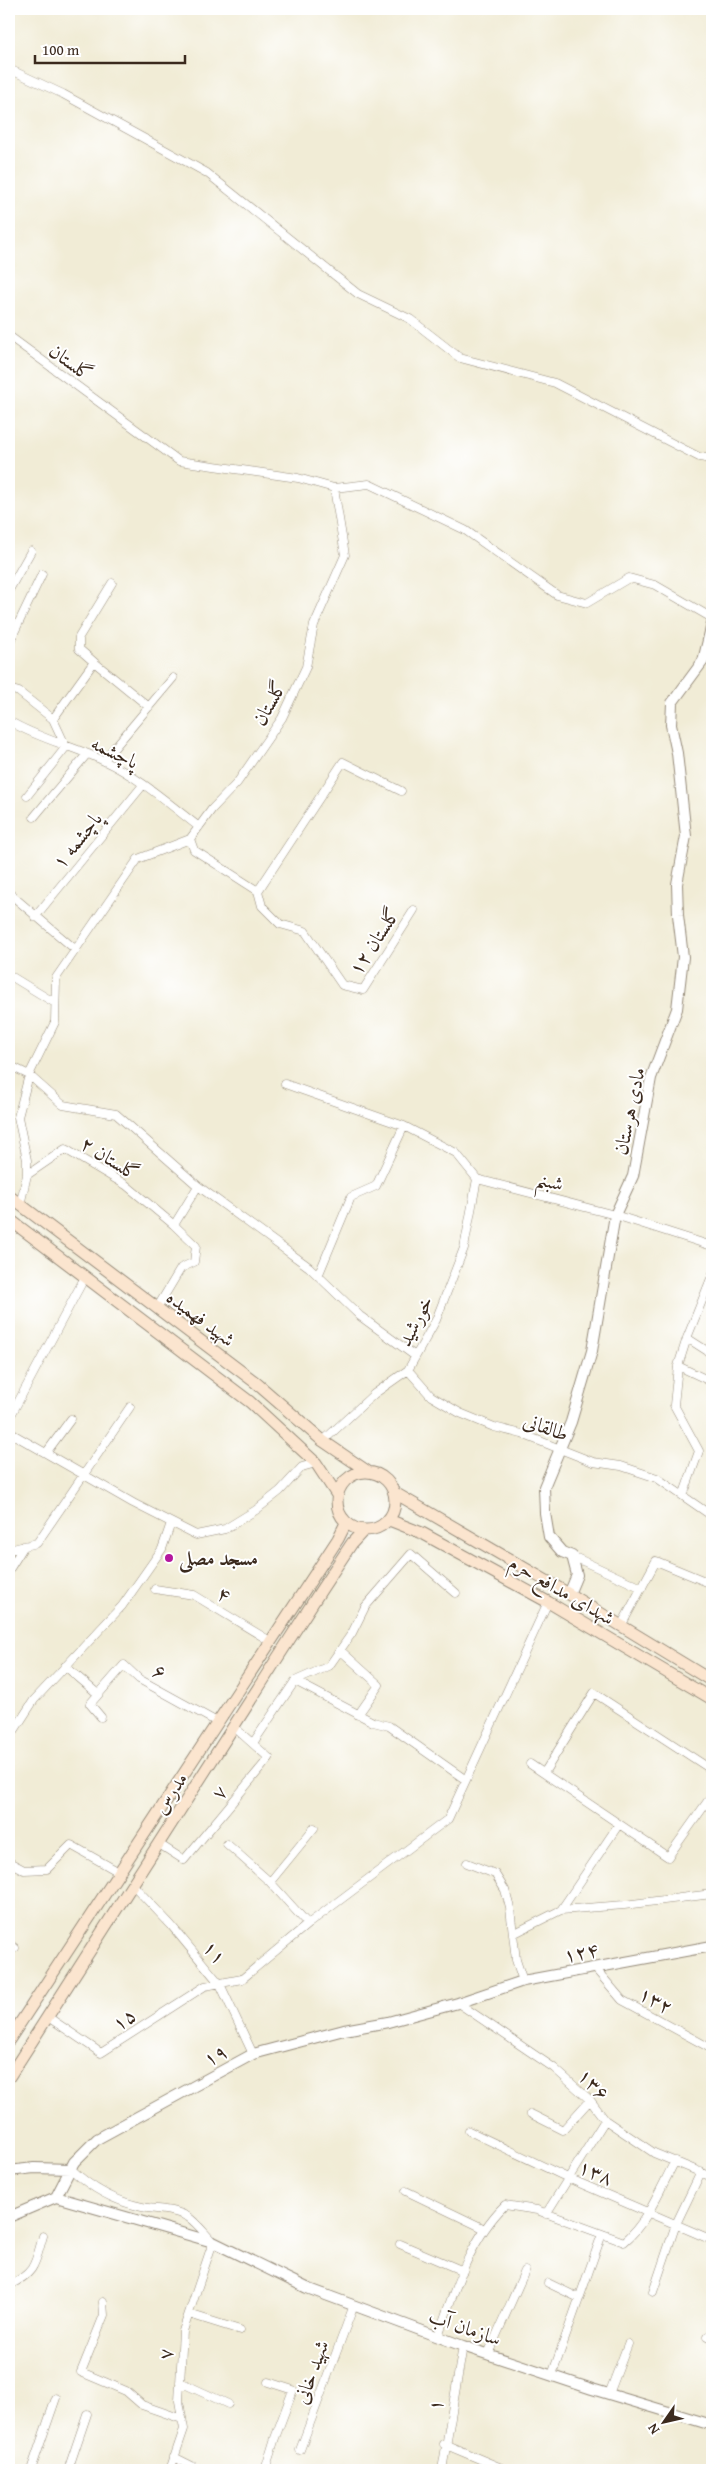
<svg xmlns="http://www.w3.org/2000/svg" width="721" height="2479" font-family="'Gentium Book Plus',Amiri,serif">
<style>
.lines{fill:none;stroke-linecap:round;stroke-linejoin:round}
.minor-casing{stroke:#968b7a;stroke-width:9}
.tertiary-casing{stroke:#968b7a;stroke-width:12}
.secondary-casing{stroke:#968b7a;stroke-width:13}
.minor{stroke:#fff;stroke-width:8}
.tertiary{stroke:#fff;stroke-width:10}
.secondary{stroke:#fbe5cf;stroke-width:11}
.poi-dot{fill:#b5179e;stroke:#fff;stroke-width:2}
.labels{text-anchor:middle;stroke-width:4;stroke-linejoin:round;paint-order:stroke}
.street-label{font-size:20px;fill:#3b2a1e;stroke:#fff}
.poi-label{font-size:20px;font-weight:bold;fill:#3b2a1e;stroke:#fff;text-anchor:start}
</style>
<rect width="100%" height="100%" fill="#fff"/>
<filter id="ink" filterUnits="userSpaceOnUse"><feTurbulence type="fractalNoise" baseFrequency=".02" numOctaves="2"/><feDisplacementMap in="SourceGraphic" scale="10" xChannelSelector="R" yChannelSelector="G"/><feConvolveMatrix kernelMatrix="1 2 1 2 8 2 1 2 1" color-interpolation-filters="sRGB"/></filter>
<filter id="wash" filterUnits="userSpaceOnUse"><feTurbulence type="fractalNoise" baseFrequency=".0096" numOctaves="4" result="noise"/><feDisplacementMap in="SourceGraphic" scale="20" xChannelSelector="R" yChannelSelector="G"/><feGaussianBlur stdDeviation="1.12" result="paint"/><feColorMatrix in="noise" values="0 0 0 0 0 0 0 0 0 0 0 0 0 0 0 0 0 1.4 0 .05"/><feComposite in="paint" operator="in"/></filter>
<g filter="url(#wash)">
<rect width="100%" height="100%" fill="#f1ecd6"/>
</g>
<g filter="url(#ink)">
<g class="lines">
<defs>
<path id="minor" d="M 9,69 L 63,94 L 207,173 L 358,294 L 410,319 L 460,358 L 555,383 L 699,457 L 712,459
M 9,336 L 179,461 L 298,478 L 334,488 L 345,555 L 314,625 L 306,667 L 282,718 L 237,783 L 212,809 L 190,839 L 138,859 L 56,978 L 55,1022 L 29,1075 L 18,1117 L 27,1160 L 27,1175 L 20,1205
M 334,488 L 369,484 L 465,530 L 557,595 L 587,603 L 629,578 L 655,585 L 712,618
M 9,590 L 31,551
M 9,643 L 42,574
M 94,662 L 79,649 L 79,637 L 112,583
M 9,689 L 19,692 L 53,719 L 66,747 L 27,796
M 53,719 L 94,662 L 149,707
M 9,721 C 39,739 73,746 104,761 C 139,777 169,804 199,827
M 104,760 L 173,678
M 34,817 L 87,754
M 190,839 L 194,850 L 258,891 L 262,906 L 280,924 L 305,931 L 342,985 L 363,990 L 414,910
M 258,891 L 343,762 L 401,791
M 9,893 L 76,950
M 35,917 L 143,785
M 9,975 L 55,1003
M 9,1065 L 29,1075 L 63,1105 L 116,1114 L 198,1186 L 309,1267 L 360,1316 L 415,1356
M 285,1084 L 404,1126 L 456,1153 L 477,1179
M 27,1175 L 65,1149 L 126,1185 L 174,1225
M 477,1179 L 615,1215 L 712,1246
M 318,1276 L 351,1197 L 376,1186 L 404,1126
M 157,1308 L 181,1268 L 194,1262 L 196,1246 L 174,1225 L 198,1186
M 687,1338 L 712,1354
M 678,1366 L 712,1382
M 408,1370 L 431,1396 L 460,1413 L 494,1427 L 522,1434 L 593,1462 L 621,1466 L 657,1478 L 712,1516
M 9,1419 L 85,1277
M 9,1432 L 133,1503 L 196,1535 L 225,1529 L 256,1510 L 280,1491 L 302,1467 L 316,1463
M 323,1441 L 374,1394 L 408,1370 L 436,1320 L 464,1248 L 477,1179
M 46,1453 L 71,1419
M 683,1496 L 699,1451 L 674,1405 L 678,1366 L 687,1338 L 712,1276
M 9,1550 L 37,1543 L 130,1407
M 572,1556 L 642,1588
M 9,1570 L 24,1546
M 155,1589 L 194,1595 L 270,1641
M 621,1626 L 656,1561 L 712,1584
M 340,1650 L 379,1685 L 358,1715
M 65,1666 L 98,1694
M 295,1681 L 373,1722 L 389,1726 L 466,1780
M 101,1717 L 90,1704 L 124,1665 L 139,1679 L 217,1722
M 253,1743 L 295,1681 L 329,1666 L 352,1633 L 365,1607 L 411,1554 L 456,1593
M 9,1747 L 12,1734 L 34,1700 L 122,1606 L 162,1549 L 171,1523
M 530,1764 L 668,1857 L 712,1795
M 544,1773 L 594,1693 L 712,1770
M 159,1844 L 184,1860 L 269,1758 L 234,1727
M 227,1844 L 270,1882 L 308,1924
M 9,1862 L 24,1870 L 47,1869 L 71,1845 L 119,1872
M 467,1863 L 495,1874 L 505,1890 L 510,1908 L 516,1960 L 523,1981
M 270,1882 L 314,1828
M 133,1885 L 171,1925 L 220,1984 L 253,2054
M 561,1910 L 619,1824
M 513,1934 L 561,1910 L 624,1905 L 712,1894
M 9,1944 L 15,1948
M 594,1967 L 622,2000 L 712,2049
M 458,2003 L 554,2068 L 590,2100 L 605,2120 L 654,2153 L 712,2177
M 48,2017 L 101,2053 L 205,1986 L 242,1979 L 308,1924 L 448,1819 L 548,1602
M 531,2114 L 563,2130 L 590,2100
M 469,2131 L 568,2178 L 712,2240
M 71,2169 C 91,2188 114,2201 142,2207 C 156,2210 175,2209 188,2217 C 197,2223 205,2234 213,2242 L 183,2331 L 179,2401 L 184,2429 L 170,2470
M 406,2191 L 485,2229
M 546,2214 L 605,2120
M 400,2244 L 463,2271
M 548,2283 L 579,2298
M 9,2285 C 36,2273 35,2263 43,2236
M 653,2292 L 676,2224 L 701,2172
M 103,2302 L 104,2315 L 81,2372 L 126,2391 L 142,2405 L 182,2419
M 189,2314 L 240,2330
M 438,2336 C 454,2291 470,2239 505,2205 L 537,2210 L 624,2242 C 648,2222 660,2189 675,2161
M 708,2336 L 712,2338
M 488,2354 L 525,2271
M 552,2375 L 602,2234
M 180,2382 L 228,2404
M 609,2394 L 628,2344
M 444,2444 L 506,2470
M 300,2450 L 354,2305
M 174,2457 L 200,2470
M 31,2470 L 56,2398
M 68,2470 L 87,2414
M 265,2470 L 275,2438 L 293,2390 L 268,2382
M 442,2470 L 463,2346"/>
<path id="tertiary" d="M 569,1594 L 577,1575 L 572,1556 L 562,1552 L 549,1537 L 545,1513 L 544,1487 L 571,1422 L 592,1351 L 615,1215 L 633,1176 L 651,1078 L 677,1009 L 683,957 L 678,915 L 677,884 L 686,836 L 677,753 L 671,725 L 672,703 L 703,661 L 712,624
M 9,2171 L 34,2168 L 71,2169
M 56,2197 L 74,2162 L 97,2139 L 253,2054 L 344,2030 L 388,2022 L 458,2003 L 523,1981 L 712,1946
M 56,2197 L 213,2242 L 307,2288 L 463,2346 L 592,2389 L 712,2425
M 9,2217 L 56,2197"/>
<path id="secondary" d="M 9,1196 L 255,1382 L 323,1441 L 367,1471
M 9,1219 L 250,1402 L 316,1463 L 337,1495
M337 1501a29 29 0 1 1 58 0a29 29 0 1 1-58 0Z
M 395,1493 L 569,1594 L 712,1681
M 389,1520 L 422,1533 L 548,1602 L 712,1699
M 9,2040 L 338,1539 L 346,1523
M 9,2077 L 321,1590 L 352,1543 L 363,1531"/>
</defs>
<!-- minor casing -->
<use href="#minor" class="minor-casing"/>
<!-- tertiary casing -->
<use href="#tertiary" class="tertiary-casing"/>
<!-- secondary casing -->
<use href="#secondary" class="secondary-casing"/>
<!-- minor -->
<use href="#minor" class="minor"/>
<!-- tertiary -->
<use href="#tertiary" class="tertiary"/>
<!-- secondary -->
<use href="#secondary" class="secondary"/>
</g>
</g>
<!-- markers -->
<circle class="poi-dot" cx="169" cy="1558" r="5"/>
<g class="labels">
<!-- street labels -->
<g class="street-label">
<text transform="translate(71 362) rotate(36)" y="7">گلستان</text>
<text transform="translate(269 703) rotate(-61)" y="7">گلستان</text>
<text transform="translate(115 752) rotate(26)" y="7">پاچشمه</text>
<text transform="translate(77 840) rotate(-51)" y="7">پاچشمه ۱</text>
<text transform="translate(374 941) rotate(-57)" y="7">گلستان ۱۲</text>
<text transform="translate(629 1111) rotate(-78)" y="7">مادی هرستان</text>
<text transform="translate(110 1158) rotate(32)" y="7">گلستان ۲</text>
<text transform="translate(550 1181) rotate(15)" y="7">شبنم</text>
<text transform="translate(201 1318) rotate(37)" y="7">شهید فهمیده</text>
<text transform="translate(415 1321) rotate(-63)" y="7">خورشید</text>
<text transform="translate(546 1427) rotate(19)" y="7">طالقانی</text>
<text transform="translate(562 1590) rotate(30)" y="7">شهدای مدافع حرم</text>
<text transform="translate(224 1594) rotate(31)" y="7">۴</text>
<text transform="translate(160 1671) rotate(29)" y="7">۶</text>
<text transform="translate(219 1792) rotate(-50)" y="7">۷</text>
<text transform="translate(170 1793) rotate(-57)" y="7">مدرس</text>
<text transform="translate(215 1952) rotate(50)" y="7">۱۱</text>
<text transform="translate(581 1952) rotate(-11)" y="7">۱۲۴</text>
<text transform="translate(656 2000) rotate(29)" y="7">۱۳۲</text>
<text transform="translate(124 2019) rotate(-33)" y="7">۱۵</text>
<text transform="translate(215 2055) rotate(-29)" y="7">۱۹</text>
<text transform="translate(594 2084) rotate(46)" y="7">۱۳۶</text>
<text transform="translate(596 2172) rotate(23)" y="7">۱۳۸</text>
<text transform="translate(465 2327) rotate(19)" y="7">سازمان آب</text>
<text transform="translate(165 2354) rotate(-87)" y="7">۷</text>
<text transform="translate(311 2372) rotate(-70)" y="7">شهید خانی</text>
<text transform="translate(435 2405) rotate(-79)" y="7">۱</text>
</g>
<!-- poi labels -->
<g class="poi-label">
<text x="179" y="1565">مسجد مصلی</text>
</g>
</g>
<!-- margin -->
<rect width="721" height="2479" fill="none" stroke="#fff" stroke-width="30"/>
<!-- north arrow -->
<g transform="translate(664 2422) rotate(236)" stroke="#ffffff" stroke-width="4" paint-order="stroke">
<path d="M0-4L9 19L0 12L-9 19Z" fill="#3b2a1e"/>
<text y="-8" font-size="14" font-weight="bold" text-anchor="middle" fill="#3b2a1e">N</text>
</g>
<!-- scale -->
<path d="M35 55v8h150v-8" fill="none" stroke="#3b2a1e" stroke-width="2.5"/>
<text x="42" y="55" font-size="15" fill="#3b2a1e" stroke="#ffffff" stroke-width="4" paint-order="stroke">100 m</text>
</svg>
